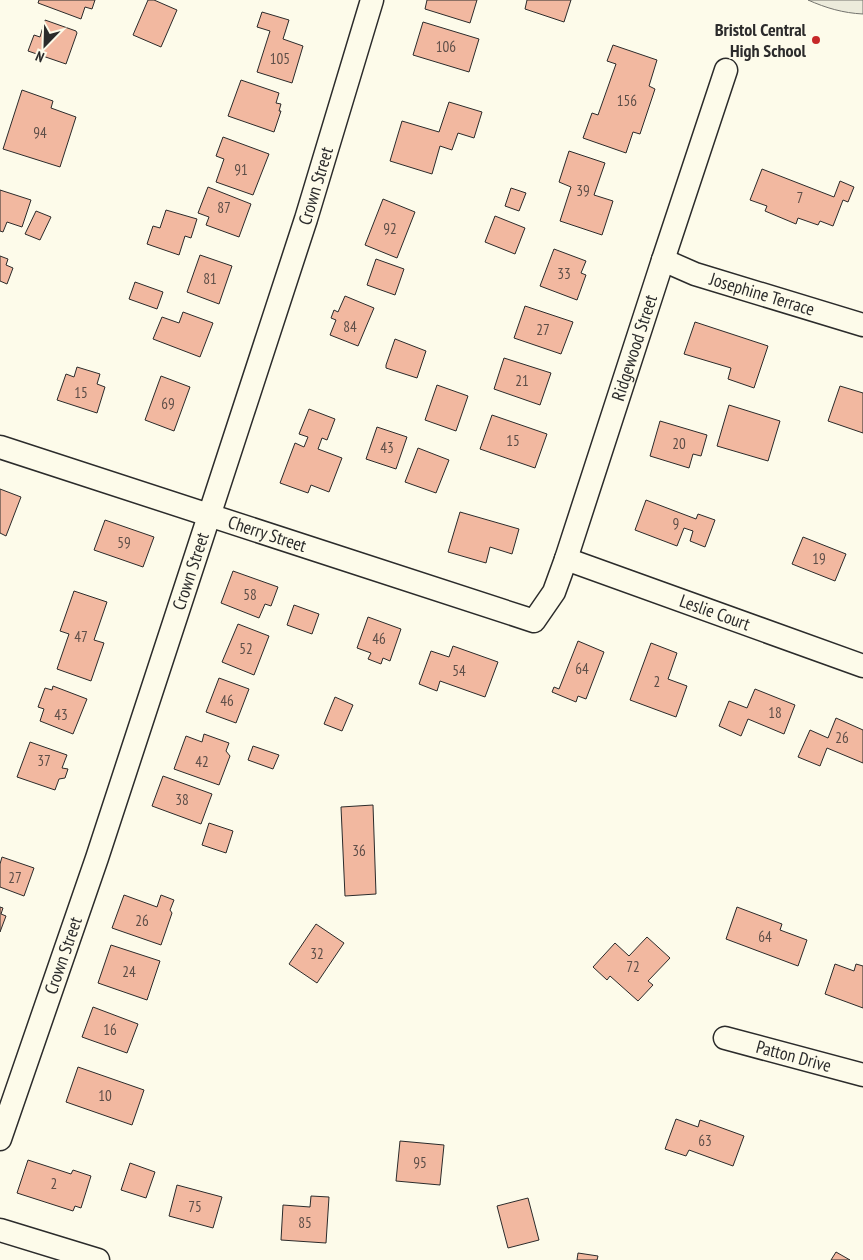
<svg xmlns="http://www.w3.org/2000/svg" width="863" height="1260" font-family="'PT Sans Narrow',sans-serif">
<style>
.green{fill:#ecebdb;stroke:#74746e}
.building{fill:#f2b8a0;stroke:#2b2b2b}
.lines{fill:none;stroke-linecap:round;stroke-linejoin:round}
.minor-casing{stroke:#2b2b2b;stroke-width:25}
.minor{stroke:#fdfbea;stroke-width:22}
.poi-dot{fill:#c62828;stroke:#fdfbea;stroke-width:2}
.labels{text-anchor:middle;stroke-width:4;stroke-linejoin:round;paint-order:stroke}
.number-label{font-size:15px;fill:#5d4e48}
.poi-label{font-size:18px;font-weight:bold;fill:#2b2b2b;stroke:#fdfbea;text-anchor:end}
.street-label{font-size:18px;fill:#2b2b2b;stroke:#fdfbea}
</style>
<rect width="100%" height="100%" fill="#fdfbea"/>
<!-- green -->
<path class="green" d="M 808,0 L 863,0 L 863,14 C 843,13 826,8 808,0 Z"/>
<!-- building -->
<path class="building" d="M 39,0 L 95,0 L 92,9 L 85,7 L 81,19 L 38,3 Z
M 148,0 L 154,0 L 177,10 L 161,47 L 133,35 Z
M 427,0 L 477,0 L 470,23 L 425,9 Z
M 527,0 L 571,0 L 564,22 L 525,9 Z
M 262,12 L 289,20 L 283,39 L 303,46 L 292,83 L 257,72 L 270,31 L 257,27 Z
M 45,20 L 76,31 L 77,33 L 66,64 L 28,51 L 34,35 L 40,37 Z
M 423,22 L 479,39 L 469,72 L 413,55 Z
M 613,45 L 657,60 L 649,86 L 655,89 L 640,134 L 633,132 L 626,153 L 583,138 L 592,113 L 598,115 L 616,64 L 607,61 Z
M 241,80 L 279,93 L 276,103 L 281,104 L 279,111 L 281,111 L 274,132 L 228,116 Z
M 22,90 L 53,101 L 51,108 L 76,117 L 60,167 L 3,149 Z
M 449,102 L 482,112 L 474,138 L 458,133 L 452,150 L 440,146 L 432,174 L 390,161 L 402,121 L 439,132 Z
M 223,137 L 269,154 L 253,195 L 216,182 L 224,159 L 216,156 Z
M 569,151 L 605,163 L 594,195 L 613,201 L 602,235 L 560,221 L 571,187 L 559,182 Z
M 762,169 L 834,197 L 840,181 L 854,187 L 848,202 L 843,200 L 833,226 L 820,221 L 818,225 L 798,218 L 796,224 L 765,211 L 767,206 L 750,200 Z
M 208,187 L 251,204 L 239,237 L 206,225 L 209,217 L 198,213 Z
M 511,188 L 526,193 L 519,211 L 505,206 Z
M 0,190 L 31,200 L 22,227 L 7,222 L 3,232 L 0,231 Z
M 383,199 L 415,212 L 397,258 L 365,245 Z
M 166,210 L 197,219 L 191,238 L 185,236 L 179,255 L 147,244 L 153,226 L 160,228 Z
M 36,211 L 51,217 L 40,240 L 25,234 Z
M 495,216 L 525,228 L 515,254 L 485,242 Z
M 554,249 L 586,261 L 581,273 L 586,275 L 577,300 L 540,286 Z
M 200,255 L 232,266 L 219,304 L 187,292 Z
M 0,256 L 8,259 L 6,265 L 13,268 L 7,284 L 0,281 Z
M 376,259 L 404,269 L 395,295 L 367,285 Z
M 135,282 L 163,292 L 157,309 L 129,299 Z
M 345,296 L 374,308 L 358,346 L 330,335 L 336,320 L 331,318 L 334,310 L 338,312 Z
M 525,306 L 573,322 L 561,354 L 514,338 Z
M 183,312 L 213,323 L 200,357 L 153,339 L 162,317 L 179,323 Z
M 695,322 L 768,346 L 754,388 L 728,379 L 731,368 L 684,354 Z
M 395,339 L 426,351 L 417,378 L 386,368 L 386,365 Z
M 504,358 L 551,373 L 540,405 L 494,389 Z
M 77,367 L 100,374 L 97,384 L 105,387 L 97,413 L 57,400 L 66,374 L 74,377 Z
M 161,376 L 190,387 L 174,431 L 145,420 Z
M 437,385 L 468,396 L 456,431 L 425,420 Z
M 840,386 L 863,393 L 863,433 L 828,421 Z
M 729,405 L 780,421 L 768,461 L 717,446 Z
M 309,409 L 335,419 L 327,440 L 322,438 L 318,449 L 342,458 L 329,492 L 311,485 L 308,493 L 280,483 L 295,443 L 304,447 L 308,437 L 299,434 Z
M 492,415 L 547,434 L 535,468 L 480,449 Z
M 660,421 L 707,435 L 701,456 L 693,454 L 689,468 L 650,456 Z
M 377,427 L 407,437 L 396,469 L 366,459 Z
M 418,448 L 449,460 L 436,493 L 405,482 Z
M 0,489 L 21,497 L 6,536 L 0,533 Z
M 646,500 L 696,519 L 698,514 L 715,520 L 705,547 L 690,541 L 693,531 L 684,528 L 677,546 L 635,530 Z
M 460,512 L 519,529 L 512,554 L 490,547 L 486,563 L 448,552 Z
M 105,520 L 154,537 L 143,567 L 94,550 Z
M 803,537 L 846,554 L 835,581 L 792,564 Z
M 233,571 L 278,587 L 271,606 L 265,604 L 259,618 L 221,603 Z
M 74,591 L 107,602 L 94,640 L 104,643 L 91,681 L 57,669 L 69,634 L 60,631 Z
M 294,605 L 319,614 L 312,634 L 287,625 Z
M 368,617 L 401,629 L 390,661 L 383,658 L 381,664 L 368,659 L 371,653 L 357,648 Z
M 238,624 L 269,636 L 254,675 L 222,662 Z
M 578,641 L 604,652 L 586,699 L 578,696 L 576,702 L 552,692 L 554,687 L 559,689 Z
M 651,643 L 677,653 L 668,679 L 687,686 L 676,717 L 630,700 Z
M 453,646 L 498,662 L 485,697 L 440,681 L 437,691 L 419,684 L 431,651 L 449,657 Z
M 219,678 L 249,689 L 236,723 L 206,712 Z
M 53,686 L 87,699 L 73,734 L 40,721 L 44,709 L 38,707 L 45,688 L 52,690 Z
M 755,689 L 795,705 L 784,734 L 748,719 L 741,736 L 719,726 L 729,701 L 747,708 Z
M 335,697 L 353,705 L 342,731 L 324,724 Z
M 836,718 L 863,730 L 863,763 L 827,748 L 820,766 L 798,757 L 810,730 L 828,738 Z
M 204,734 L 229,743 L 226,751 L 230,756 L 219,785 L 174,769 L 186,736 L 202,742 Z
M 30,742 L 67,755 L 62,768 L 68,769 L 65,778 L 59,779 L 55,790 L 17,777 Z
M 253,746 L 279,755 L 273,769 L 248,760 Z
M 163,776 L 212,794 L 201,824 L 152,806 Z
M 373,805 L 376,894 L 345,896 L 341,807 Z
M 209,823 L 233,831 L 226,853 L 202,845 Z
M 2,857 L 34,868 L 24,896 L 0,887 L 0,864 Z
M 124,895 L 157,907 L 161,895 L 174,900 L 170,910 L 172,913 L 161,945 L 112,928 Z
M 0,907 L 3,908 L 1,914 L 6,916 L 0,932 Z
M 737,907 L 782,924 L 780,930 L 807,940 L 798,966 L 726,939 Z
M 316,924 L 344,943 L 317,983 L 289,964 Z
M 647,937 L 670,958 L 648,981 L 653,985 L 638,1001 L 610,976 L 607,980 L 593,967 L 615,943 L 629,956 Z
M 111,945 L 160,961 L 147,1000 L 98,983 Z
M 835,964 L 854,971 L 856,964 L 863,966 L 863,1008 L 825,994 Z
M 93,1007 L 138,1024 L 127,1053 L 82,1037 Z
M 78,1067 L 144,1090 L 132,1125 L 66,1102 Z
M 676,1119 L 698,1127 L 700,1120 L 744,1136 L 733,1166 L 689,1150 L 686,1156 L 665,1149 Z
M 400,1141 L 444,1145 L 440,1185 L 396,1181 Z
M 28,1160 L 71,1174 L 73,1170 L 91,1176 L 81,1208 L 75,1206 L 73,1211 L 17,1193 Z
M 130,1163 L 155,1172 L 146,1198 L 121,1190 Z
M 177,1185 L 222,1197 L 213,1228 L 169,1216 Z
M 311,1196 L 329,1197 L 326,1243 L 281,1240 L 283,1205 L 310,1207 Z
M 528,1198 L 539,1240 L 508,1248 L 497,1206 Z
M 836,1252 L 850,1260 L 831,1260 Z
M 578,1253 L 598,1256 L 597,1260 L 577,1260 Z"/>
<g class="lines">
<defs>
<g id="minor">
<path id="s1" d="M 663,260 L 695,274 L 863,325"/>
<path id="s2" d="M 0,447 L 534,621 L 554,592 L 566,559 L 663,260 L 726,70"/>
<path id="s3" d="M 566,559 L 863,666"/>
<path id="s4" d="M 725,1038 L 863,1075"/>
<path id="s5" d="M 0,1139 L 97,858 L 209,516 L 306,219 L 372,0"/>
<path d="M 0,1230 L 98,1260"/>
</g>
</defs>
<!-- minor casing -->
<use href="#minor" class="minor-casing"/>
<!-- minor -->
<use href="#minor" class="minor"/>
</g>
<!-- markers -->
<circle class="poi-dot" cx="816" cy="40" r="5"/>
<g class="labels">
<!-- number labels -->
<g class="number-label">
<text x="446" y="52">106</text>
<text x="280" y="64">105</text>
<text x="627" y="106">156</text>
<text x="40" y="138">94</text>
<text x="241" y="175">91</text>
<text x="583" y="196">39</text>
<text x="800" y="203">7</text>
<text x="224" y="213">87</text>
<text x="390" y="234">92</text>
<text x="564" y="279">33</text>
<text x="210" y="284">81</text>
<text x="350" y="332">84</text>
<text x="543" y="335">27</text>
<text x="522" y="386">21</text>
<text x="81" y="398">15</text>
<text x="168" y="409">69</text>
<text x="513" y="446">15</text>
<text x="679" y="449">20</text>
<text x="387" y="453">43</text>
<text x="676" y="529">9</text>
<text x="124" y="548">59</text>
<text x="819" y="564">19</text>
<text x="250" y="600">58</text>
<text x="81" y="642">47</text>
<text x="379" y="644">46</text>
<text x="246" y="654">52</text>
<text x="582" y="674">64</text>
<text x="459" y="676">54</text>
<text x="657" y="687">2</text>
<text x="227" y="706">46</text>
<text x="775" y="718">18</text>
<text x="61" y="720">43</text>
<text x="842" y="743">26</text>
<text x="44" y="766">37</text>
<text x="202" y="767">42</text>
<text x="182" y="805">38</text>
<text x="359" y="856">36</text>
<text x="15" y="883">27</text>
<text x="142" y="926">26</text>
<text x="765" y="942">64</text>
<text x="317" y="959">32</text>
<text x="633" y="972">72</text>
<text x="129" y="977">24</text>
<text x="110" y="1035">16</text>
<text x="105" y="1101">10</text>
<text x="705" y="1146">63</text>
<text x="420" y="1168">95</text>
<text x="54" y="1189">2</text>
<text x="195" y="1212">75</text>
<text x="305" y="1228">85</text>
</g>
<!-- poi labels -->
<g class="poi-label">
<text x="806" y="36">Bristol Central<tspan x="806" dy="21">High School</tspan></text>
</g>
<!-- street labels -->
<g class="street-label">
<text dy="6" stroke="none"><textPath href="#s5" startOffset="1004">Crown Street</textPath></text>
<text dy="6" stroke="none"><textPath href="#s1" startOffset="105">Josephine Terrace</textPath></text>
<text dy="6" stroke="none"><textPath href="#s2" startOffset="854">Ridgewood Street</textPath></text>
<text dy="6" stroke="none"><textPath href="#s2" startOffset="281">Cherry Street</textPath></text>
<text dy="6" stroke="none"><textPath href="#s5" startOffset="599">Crown Street</textPath></text>
<text dy="6" stroke="none"><textPath href="#s3" startOffset="158">Leslie Court</textPath></text>
<text dy="6" stroke="none"><textPath href="#s5" startOffset="194">Crown Street</textPath></text>
<text dy="6" stroke="none"><textPath href="#s4" startOffset="71">Patton Drive</textPath></text>
</g>
</g>
<!-- north arrow -->
<g transform="translate(45 45) rotate(203)" stroke="#fdfbea" stroke-width="4" paint-order="stroke">
<path d="M0-4L9 19L0 12L-9 19Z" fill="#2b2b2b"/>
<text y="-8" font-size="14" font-weight="bold" text-anchor="middle" fill="#2b2b2b">N</text>
</g>
</svg>
